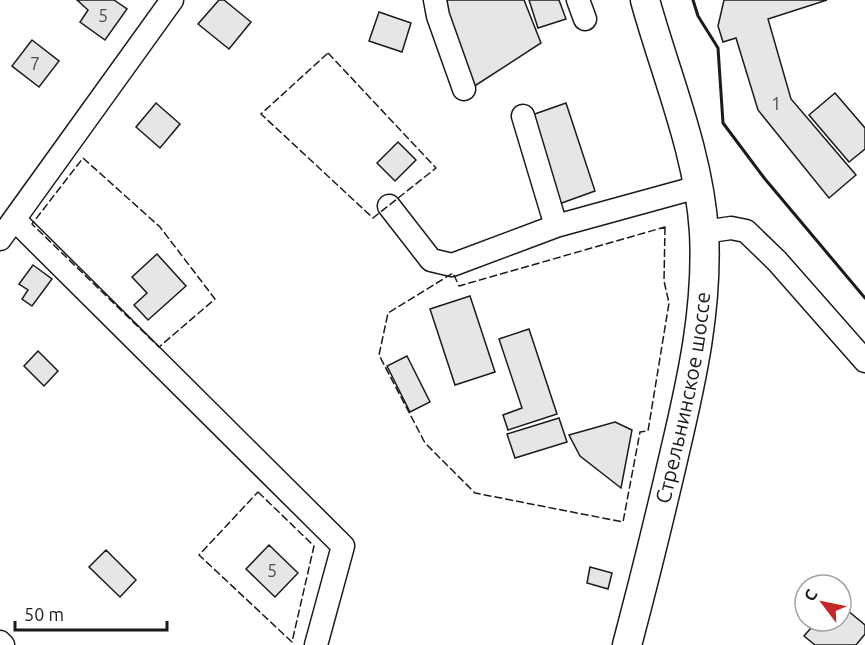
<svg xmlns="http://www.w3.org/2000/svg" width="865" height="645" font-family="Ubuntu,sans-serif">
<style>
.building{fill:#e6e6e6;stroke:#1a1a1a;stroke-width:1.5}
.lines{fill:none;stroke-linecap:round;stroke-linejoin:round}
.minor-casing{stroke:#1a1a1a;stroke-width:25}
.major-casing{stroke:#1a1a1a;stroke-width:31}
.minor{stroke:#fff;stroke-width:22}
.major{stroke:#fff;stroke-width:28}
.fence{stroke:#1a1a1a;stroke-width:1.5;stroke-dasharray:8 3;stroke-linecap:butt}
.wall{stroke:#1a1a1a;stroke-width:3}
.labels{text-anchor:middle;stroke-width:4.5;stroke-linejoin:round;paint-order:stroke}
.number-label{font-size:18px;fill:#4d4d4d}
.street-label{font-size:21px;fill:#1a1a1a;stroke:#fff}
</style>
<rect width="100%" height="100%" fill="#fff"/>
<!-- building -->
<path class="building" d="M 77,0 L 114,0 L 127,9 L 105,40 L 80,22 L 88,10 Z
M 219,0 L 224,0 L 251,22 L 229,49 L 198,24 Z
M 441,0 L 524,0 L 541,43 L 473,87 Z
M 529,0 L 559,0 L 566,19 L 538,28 Z
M 724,0 L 827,0 L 768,19 L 791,99 L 856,175 L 829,198 L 758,110 L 736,38 L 723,42 L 718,26 Z
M 379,12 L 411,23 L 402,52 L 369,41 Z
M 32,40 L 59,61 L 39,87 L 12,66 Z
M 835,93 L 865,128 L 865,149 L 849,162 L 809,115 Z
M 156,103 L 180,124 L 160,148 L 136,127 Z
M 566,103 L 595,191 L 559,204 L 529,116 Z
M 398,142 L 416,160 L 395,181 L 377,163 Z
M 157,254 L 186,286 L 148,320 L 134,305 L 147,293 L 132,277 Z
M 33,265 L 52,279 L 32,306 L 22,299 L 28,290 L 19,284 Z
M 470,296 L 495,372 L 455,385 L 430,309 Z
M 529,329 L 557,414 L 508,430 L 503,415 L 522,408 L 499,339 Z
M 38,351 L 58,371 L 44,386 L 24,366 Z
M 407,356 L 430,402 L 410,412 L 387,366 Z
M 559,418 L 567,442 L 515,458 L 507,434 Z
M 615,422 L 632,430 L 621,488 L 580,456 L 569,435 Z
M 269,545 L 298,573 L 275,597 L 246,569 Z
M 106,550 L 136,580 L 120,597 L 89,567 Z
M 590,567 L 612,573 L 608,589 L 587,583 Z
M 841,605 L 865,625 L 865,634 L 856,645 L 815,645 L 804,636 L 817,621 L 841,621 Z"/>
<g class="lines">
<defs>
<path id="minor" d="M 435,0 L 438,16 L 464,89
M 578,0 L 585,19
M 523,116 L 556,226
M 389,206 L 431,260 L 452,265 L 556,226 L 698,187
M 15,220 L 343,546 L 316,645
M 704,232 L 731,228 L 746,231 L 777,261 L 865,361
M 0,239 L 172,0
M 0,642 L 3,645"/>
<g id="major">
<path id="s1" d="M 627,645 C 644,581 660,516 675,451 C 692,379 708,307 704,232 C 699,153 666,76 645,0"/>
</g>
</defs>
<!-- minor casing -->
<use href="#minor" class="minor-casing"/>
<!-- major casing -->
<use href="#major" class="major-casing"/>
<!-- minor -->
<use href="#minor" class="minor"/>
<!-- major -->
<use href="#major" class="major"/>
<!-- fence -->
<path class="fence" d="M 328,53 L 436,168 L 373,218 L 261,114 Z
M 83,158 L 160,227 L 215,299 L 159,347 L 32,224 Z
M 665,227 L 664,281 L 669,303 L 648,431 L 640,432 L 623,522 L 475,493 L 425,443 L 379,355 L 388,313 L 453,273 L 459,286 Z
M 258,492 L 314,546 L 292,642 L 199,555 Z"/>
<!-- wall -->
<path class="wall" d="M 693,0 L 698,16 L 718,48 L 723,123 L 765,179 L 865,298"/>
</g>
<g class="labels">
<!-- number labels -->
<g class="number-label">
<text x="103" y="22">5</text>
<text x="35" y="70">7</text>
<text x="776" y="110">1</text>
<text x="272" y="577">5</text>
</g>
<!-- street labels -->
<g class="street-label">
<text dy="7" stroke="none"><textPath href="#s1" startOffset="254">Стрельнинское шоссе</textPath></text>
</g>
</g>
<!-- north arrow -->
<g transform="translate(823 603) rotate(302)"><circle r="28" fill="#ffffff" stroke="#a3a3a3" stroke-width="1.5"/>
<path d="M0-4.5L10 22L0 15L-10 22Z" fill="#c62828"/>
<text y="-9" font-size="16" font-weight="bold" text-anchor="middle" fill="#1a1a1a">С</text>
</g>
<!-- scale -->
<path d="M15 621v9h152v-9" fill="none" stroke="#1a1a1a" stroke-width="3"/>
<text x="24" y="621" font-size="18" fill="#1a1a1a" stroke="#ffffff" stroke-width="4.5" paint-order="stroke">50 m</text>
</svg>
